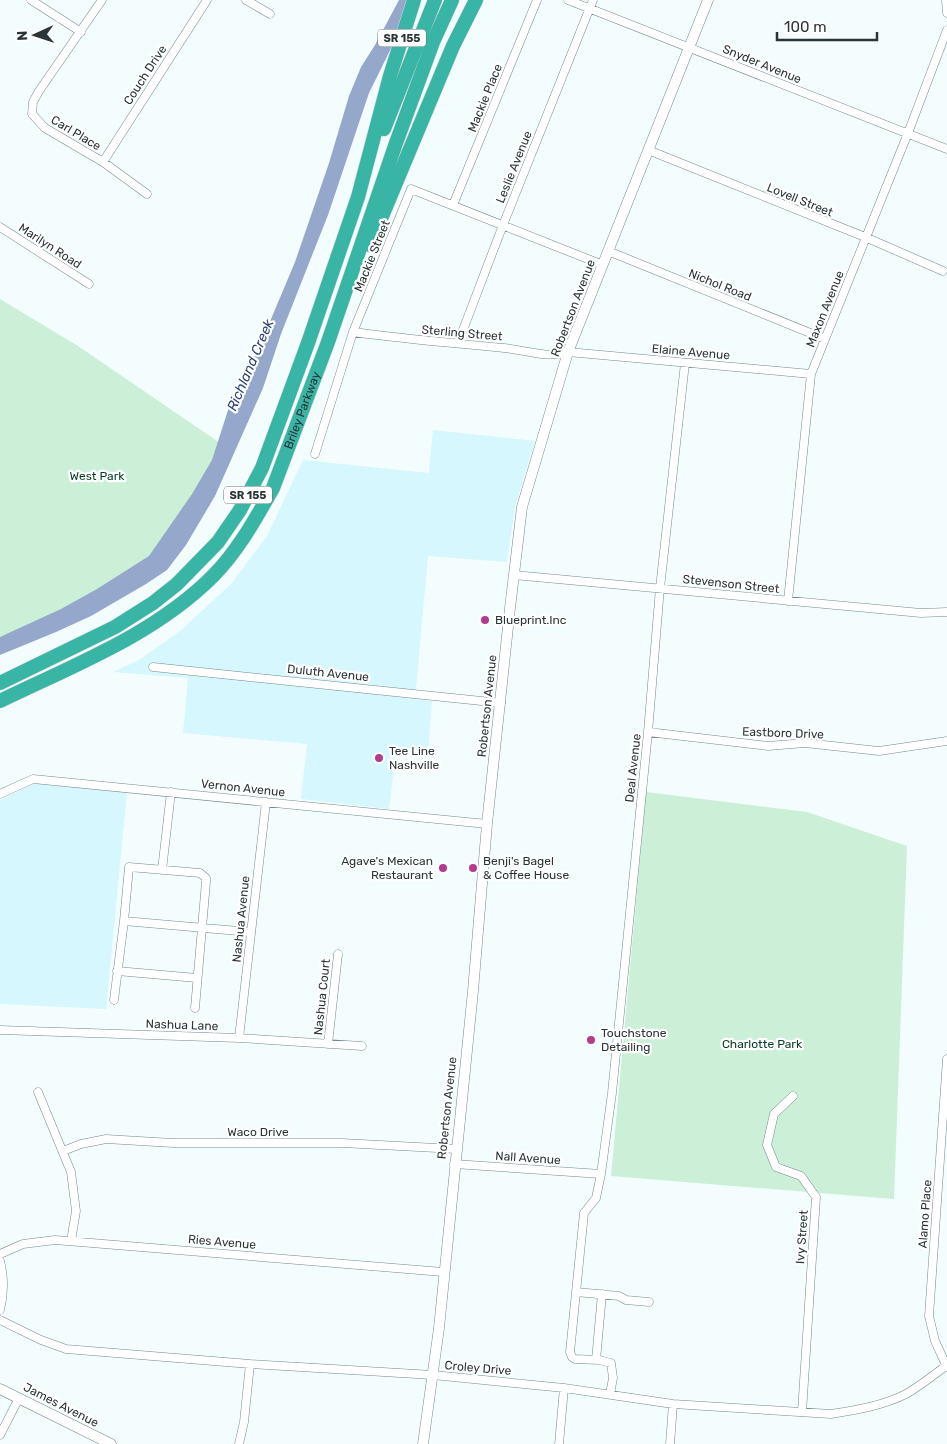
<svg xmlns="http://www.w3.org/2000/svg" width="947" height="1444" font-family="Rubik,sans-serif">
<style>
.built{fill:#d5f7fd}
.green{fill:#cbefd7}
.water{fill:#95a7ca}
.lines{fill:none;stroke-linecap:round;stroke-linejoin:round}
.street-casing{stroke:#73898d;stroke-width:9}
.secondary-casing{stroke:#73898d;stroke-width:11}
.highway-casing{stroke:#d5d7d7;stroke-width:15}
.street{stroke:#fff;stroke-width:8}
.secondary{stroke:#fff;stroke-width:10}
.highway{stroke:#39b5a6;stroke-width:14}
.poi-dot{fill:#b53b8e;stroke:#fff;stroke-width:2}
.labels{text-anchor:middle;stroke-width:4.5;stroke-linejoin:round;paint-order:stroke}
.shield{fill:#fff;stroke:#6b7273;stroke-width:1}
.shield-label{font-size:11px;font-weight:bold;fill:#2b3537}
.street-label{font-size:12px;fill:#2b3537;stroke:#fff}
.park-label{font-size:12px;fill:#0f4027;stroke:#fff}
.poi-label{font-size:12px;fill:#2b3537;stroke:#fff;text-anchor:start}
.water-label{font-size:14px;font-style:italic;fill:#2e4675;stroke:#fff}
</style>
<rect width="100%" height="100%" fill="#f3fdfe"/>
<!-- built -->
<path class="built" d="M 433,430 L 535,441 L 515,506 L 507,562 L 428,556 L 415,699 L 432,701 L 428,755 L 396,752 L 389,809 L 301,799 L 307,744 L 183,733 L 188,678 L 113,672 L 139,660 L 180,631 L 231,584 L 267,536 L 303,460 L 429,473 Z
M 36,783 L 127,793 L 106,1009 L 0,1004 L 0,800 Z"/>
<!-- green -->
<path class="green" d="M 0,299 L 78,346 L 223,445 L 148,564 L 72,611 L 0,640 Z
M 646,792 L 807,812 L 907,846 L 894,1199 L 611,1176 Z"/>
<!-- water -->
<path class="water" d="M 399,0 L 412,0 L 401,28 L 369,93 L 328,215 L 281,334 L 263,388 L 215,496 L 186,545 L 167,570 L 146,584 L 91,616 L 56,632 L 0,655 L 0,637 L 61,609 L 97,589 L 149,556 L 192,494 L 212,460 L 230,404 L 258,350 L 295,262 L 329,163 L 349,96 L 361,67 L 375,45 Z"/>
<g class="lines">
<defs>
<path id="street" d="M 31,0 L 81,32
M 102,0 L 39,91 L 33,102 L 32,114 L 45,128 L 103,162 L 147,194
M 246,0 L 270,14
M 568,0 L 947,149
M 946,0 L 947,13
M 648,150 L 865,237 L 943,271
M 103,162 L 207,0
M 453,205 L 537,0
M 0,227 L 89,284
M 608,251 L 825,339
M 353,332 C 403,339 453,343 504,348 C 524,350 549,359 568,352 L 811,374
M 458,343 L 503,225 L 593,0
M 315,454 L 353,332 L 411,189 L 603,265
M 514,575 L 921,613 L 947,612
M 788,601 L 811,374 L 908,133 L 947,30
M 153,667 L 501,703
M 648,732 L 768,746 L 805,743 L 879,751 L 947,741
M 0,794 L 33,779 L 487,824
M 162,870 L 171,792
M 117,971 L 197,978
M 114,1000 L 124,921
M 195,1008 L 206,882 L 206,878 L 200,873 L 129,867 L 124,921 L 250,932
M 0,1030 L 239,1038 L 362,1046
M 239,1038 L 266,802
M 328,1044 L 338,954
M 947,1059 L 929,1316 L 935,1341 L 947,1367
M 38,1092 L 71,1172 L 76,1211 L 71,1241
M 793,1096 L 774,1114 L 767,1145 L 776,1167 L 801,1176 L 816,1197 L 802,1412
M 63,1151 L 81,1144 L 106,1139 L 173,1143 L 342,1143 L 456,1149
M 454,1164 L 601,1174
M 0,1254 L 23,1244 L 55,1240 L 443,1272
M 0,1261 C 4,1277 4,1294 0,1310
M 576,1292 L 619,1296 L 626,1300 L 649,1302
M 0,1320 L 41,1340 L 66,1349 L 250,1364 L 433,1375 L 564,1388 L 673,1404 L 831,1414 C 856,1410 882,1406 906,1394 C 920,1386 934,1375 947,1365
M 596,1360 L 602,1294
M 610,1394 L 613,1378 L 611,1363 L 599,1360 L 575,1359 L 572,1357 L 570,1352 L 584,1213 L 596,1198 L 601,1174 L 612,1093 L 648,732 L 660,588 L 685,363
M 0,1435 L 19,1398
M 239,1444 L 244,1422 L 250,1364
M 559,1444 L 564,1388
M 670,1444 L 673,1404"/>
<path id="secondary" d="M 0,1389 L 111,1444
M 423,1444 L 439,1328 L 473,991 L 487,824 L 510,608 L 522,507 L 568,352 L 708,0"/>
<g id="highway">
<path d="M 384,129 L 435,0"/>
<path d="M 370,245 L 453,46 L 476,0"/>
<path d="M 0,683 L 115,627 L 153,603 L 177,584 L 218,542 L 240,510 L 262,468 L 308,343 L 358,197 L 390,76 L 414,0"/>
<path id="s1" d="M 0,701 C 74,665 154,635 213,576 C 238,551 256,518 273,488 L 328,342 L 396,143 L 433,42 L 452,0"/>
</g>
</defs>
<!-- street casing -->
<use href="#street" class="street-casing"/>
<!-- secondary casing -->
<use href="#secondary" class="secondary-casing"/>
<!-- highway casing -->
<use href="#highway" class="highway-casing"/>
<!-- street -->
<use href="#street" class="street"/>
<!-- secondary -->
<use href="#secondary" class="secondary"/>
<!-- highway -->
<use href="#highway" class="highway"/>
</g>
<!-- markers -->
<g class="poi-dot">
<circle cx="485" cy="620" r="5"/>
<circle cx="379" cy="758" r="5"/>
<circle cx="443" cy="868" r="5"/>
<circle cx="473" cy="868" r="5"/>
<circle cx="591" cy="1040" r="5"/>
</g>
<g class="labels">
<!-- shield labels -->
<g class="shield">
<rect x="378" y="29.5" width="48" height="17" rx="4"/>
<rect x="224" y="486.5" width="48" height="17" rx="4"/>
</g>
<g class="shield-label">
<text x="402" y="42">SR 155</text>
<text x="248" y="499">SR 155</text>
</g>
<!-- street labels -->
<g class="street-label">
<text transform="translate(762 64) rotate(22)" y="4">Snyder Avenue</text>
<text transform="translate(145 75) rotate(-57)" y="4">Couch Drive</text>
<text transform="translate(485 98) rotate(-68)" y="4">Mackie Place</text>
<text transform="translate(76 133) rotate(31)" y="4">Carl Place</text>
<text transform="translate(514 167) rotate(-68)" y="4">Leslie Avenue</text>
<text transform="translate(800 200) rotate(22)" y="4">Lovell Street</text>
<text transform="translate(50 246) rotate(33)" y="4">Marilyn Road</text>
<text transform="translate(372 256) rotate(-68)" y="4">Mackie Street</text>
<text transform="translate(720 285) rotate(22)" y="4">Nichol Road</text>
<text transform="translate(573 308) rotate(-69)" y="4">Robertson Avenue</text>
<text transform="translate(825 309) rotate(-68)" y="4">Maxon Avenue</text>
<text transform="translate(462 333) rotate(5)" y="4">Sterling Street</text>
<text transform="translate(691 352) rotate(5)" y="4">Elaine Avenue</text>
<text dy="4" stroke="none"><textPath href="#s1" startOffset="438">Briley Parkway</textPath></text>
<text transform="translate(731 584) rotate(6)" y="4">Stevenson Street</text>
<text transform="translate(328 673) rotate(6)" y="4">Duluth Avenue</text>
<text transform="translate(487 706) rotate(-84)" y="4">Robertson Avenue</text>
<text transform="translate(783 733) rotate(2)" y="4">Eastboro Drive</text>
<text transform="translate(633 768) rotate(-84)" y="4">Deal Avenue</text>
<text transform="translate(243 788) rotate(6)" y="4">Vernon Avenue</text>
<text transform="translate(241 919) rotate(-84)" y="4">Nashua Avenue</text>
<text transform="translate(322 997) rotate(-84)" y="4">Nashua Court</text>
<text transform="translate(182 1025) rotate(2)" y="4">Nashua Lane</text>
<text transform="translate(447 1108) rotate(-84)" y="4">Robertson Avenue</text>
<text x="258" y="1136">Waco Drive</text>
<text transform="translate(528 1158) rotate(4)" y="4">Nall Avenue</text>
<text transform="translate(925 1214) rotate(-86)" y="4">Alamo Place</text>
<text transform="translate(802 1237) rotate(-86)" y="4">Ivy Street</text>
<text transform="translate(222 1242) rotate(5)" y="4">Ries Avenue</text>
<text transform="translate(478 1368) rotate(5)" y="4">Croley Drive</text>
<text transform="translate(61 1405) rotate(27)" y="4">James Avenue</text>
</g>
<!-- park labels -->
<g class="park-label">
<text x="97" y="480">West Park</text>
<text x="762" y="1048">Charlotte Park</text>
</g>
<!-- poi labels -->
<g class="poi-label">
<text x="495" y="624">Blueprint.Inc</text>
<text x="389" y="755">Tee Line<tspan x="389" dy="14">Nashville</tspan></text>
<text x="433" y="865" text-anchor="end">Agave's Mexican<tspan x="433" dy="14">Restaurant</tspan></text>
<text x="483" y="865">Benji's Bagel<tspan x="483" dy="14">&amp; Coffee House</tspan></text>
<text x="601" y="1037">Touchstone<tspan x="601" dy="14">Detailing</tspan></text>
</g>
<!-- water labels -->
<g class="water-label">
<text transform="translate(250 365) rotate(-67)" y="5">Richland Creek</text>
</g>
</g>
<!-- north arrow -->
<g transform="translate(35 35) rotate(267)" stroke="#ffffff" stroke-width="4" paint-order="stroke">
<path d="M0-4L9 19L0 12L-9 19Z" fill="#2b3537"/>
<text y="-8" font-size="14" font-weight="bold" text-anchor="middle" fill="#2b3537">N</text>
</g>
<!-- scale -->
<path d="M777 32v8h100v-8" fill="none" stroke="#2b3537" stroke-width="2.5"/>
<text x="784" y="32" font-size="15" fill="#2b3537" stroke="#ffffff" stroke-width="4" paint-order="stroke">100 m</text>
</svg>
